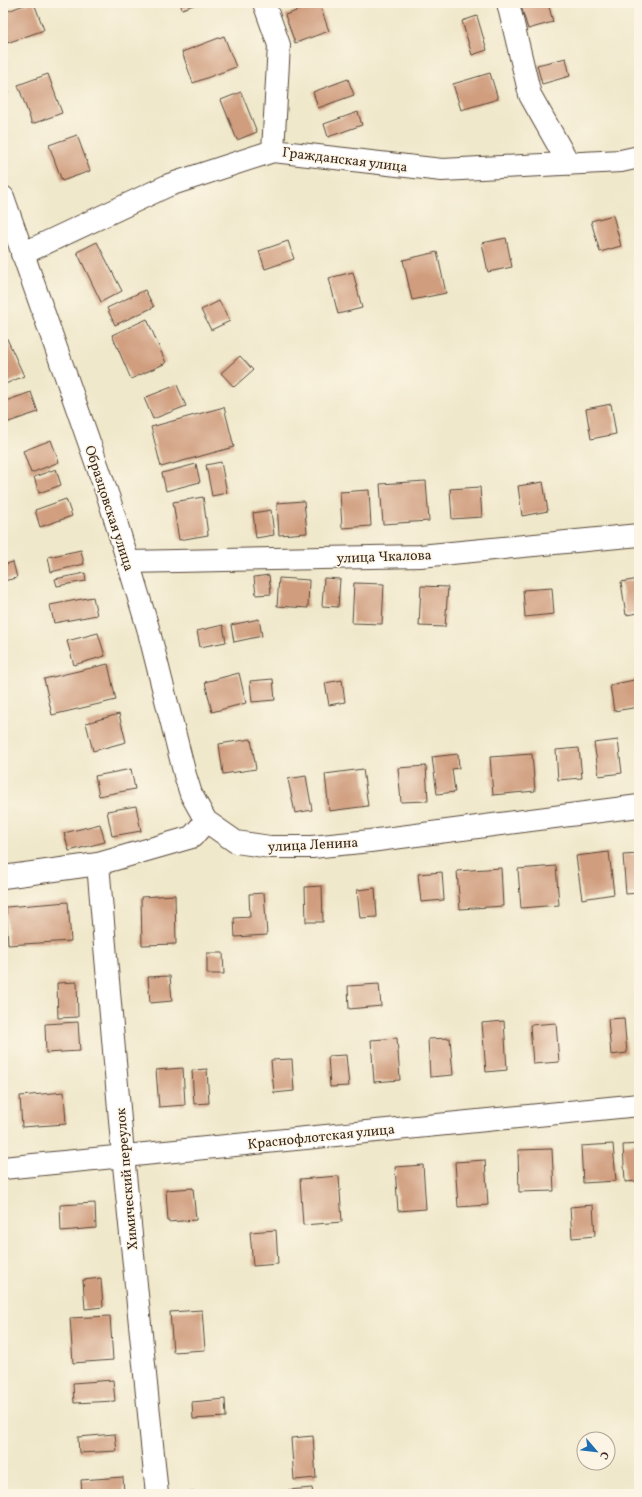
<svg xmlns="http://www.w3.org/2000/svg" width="642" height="1497" font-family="Vollkorn,serif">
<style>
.building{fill:#d09d7e}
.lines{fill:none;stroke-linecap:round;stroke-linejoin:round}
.minor-casing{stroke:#564638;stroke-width:24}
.major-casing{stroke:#564638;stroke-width:24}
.path{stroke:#564638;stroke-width:2.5;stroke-dasharray:3 3;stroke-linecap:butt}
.minor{stroke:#fff;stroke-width:22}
.major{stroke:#fff;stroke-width:22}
.labels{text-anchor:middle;stroke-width:3;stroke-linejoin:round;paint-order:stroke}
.street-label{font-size:14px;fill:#3b2a1e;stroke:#fcf5e5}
</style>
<rect width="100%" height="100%" fill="#fcf5e5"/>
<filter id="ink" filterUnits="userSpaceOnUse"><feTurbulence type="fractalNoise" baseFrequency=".025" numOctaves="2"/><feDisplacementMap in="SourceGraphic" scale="8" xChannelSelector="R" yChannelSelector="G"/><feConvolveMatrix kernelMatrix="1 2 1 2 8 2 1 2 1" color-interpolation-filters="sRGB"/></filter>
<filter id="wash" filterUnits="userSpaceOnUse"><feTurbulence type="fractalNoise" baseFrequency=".012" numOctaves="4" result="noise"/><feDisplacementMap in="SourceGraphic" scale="16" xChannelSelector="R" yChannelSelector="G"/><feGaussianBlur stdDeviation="0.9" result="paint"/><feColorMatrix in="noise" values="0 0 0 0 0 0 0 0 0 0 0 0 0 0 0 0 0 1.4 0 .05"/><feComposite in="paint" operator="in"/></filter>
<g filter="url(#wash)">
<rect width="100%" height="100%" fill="#f0e8cb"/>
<g id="blocks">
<!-- building -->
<path class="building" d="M 29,3 L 34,3 L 44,30 L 7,43 L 3,32 L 3,13 Z
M 180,3 L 200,3 L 182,9 Z
M 319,3 L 329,31 L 295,43 L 285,15 Z
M 520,3 L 548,3 L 553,22 L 528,29 Z
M 477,16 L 487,50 L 472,55 L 462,21 Z
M 224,36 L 236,67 L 193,83 L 182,52 Z
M 566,58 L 570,76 L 542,84 L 537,65 Z
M 490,73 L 498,99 L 461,110 L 453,84 Z
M 48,74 L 62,113 L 32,124 L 18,85 Z
M 348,79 L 354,95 L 318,108 L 313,92 Z
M 241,92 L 257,132 L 237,140 L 221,100 Z
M 358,112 L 362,125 L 328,137 L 324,124 Z
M 77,135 L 90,171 L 62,181 L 49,145 Z
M 613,215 L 621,246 L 600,252 L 591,221 Z
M 506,238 L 512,267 L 488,272 L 482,243 Z
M 288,241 L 294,259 L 265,269 L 259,251 Z
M 97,242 L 122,291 L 101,302 L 77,252 Z
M 437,252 L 446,293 L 412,300 L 403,260 Z
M 353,272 L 362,308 L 338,314 L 329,278 Z
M 145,290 L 154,307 L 115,325 L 107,308 Z
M 219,301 L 230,321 L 211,330 L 201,310 Z
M 147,319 L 166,363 L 131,379 L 112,335 Z
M 3,330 L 24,376 L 3,385 Z
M 240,356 L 253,370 L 234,387 L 221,373 Z
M 177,385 L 186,406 L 153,419 L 144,398 Z
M 31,392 L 38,412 L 3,424 L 3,402 Z
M 611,404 L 616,434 L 591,439 L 586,409 Z
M 224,407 L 234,447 L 161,467 L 151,427 Z
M 51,440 L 59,462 L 31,473 L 23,451 Z
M 221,462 L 227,493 L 212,496 L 206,465 Z
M 196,464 L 200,482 L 166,491 L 162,473 Z
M 56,469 L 61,485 L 39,493 L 34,477 Z
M 426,481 L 429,521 L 383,524 L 380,484 Z
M 543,482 L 548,511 L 522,516 L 518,486 Z
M 480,487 L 482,517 L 452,519 L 450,489 Z
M 369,490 L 371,526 L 342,528 L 340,492 Z
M 203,497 L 208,535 L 179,540 L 173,502 Z
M 66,499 L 72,516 L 40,527 L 35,510 Z
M 304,501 L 307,533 L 279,535 L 277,503 Z
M 271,510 L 274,535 L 256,538 L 253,513 Z
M 81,550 L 84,564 L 51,572 L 48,557 Z
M 13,562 L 17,578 L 3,581 L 3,565 Z
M 85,573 L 86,581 L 57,586 L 55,579 Z
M 269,575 L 271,594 L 256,595 L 254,577 Z
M 279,578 L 309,580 L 308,608 L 277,606 Z
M 324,578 L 340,579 L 338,607 L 322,606 Z
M 639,579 L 639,613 L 626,615 L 621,582 Z
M 354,583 L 384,584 L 382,624 L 352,623 Z
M 421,586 L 448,587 L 445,627 L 419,626 Z
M 552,588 L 554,614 L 525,617 L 523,590 Z
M 93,597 L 97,615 L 54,623 L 50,605 Z
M 259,619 L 262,636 L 234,642 L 231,625 Z
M 223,625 L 226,642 L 200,647 L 197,631 Z
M 98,633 L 105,656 L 74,665 L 67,641 Z
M 108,664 L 116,700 L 52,715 L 44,679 Z
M 239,673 L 246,703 L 212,712 L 205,682 Z
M 273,679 L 275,700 L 252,702 L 250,681 Z
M 639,679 L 639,707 L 614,711 L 610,685 Z
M 342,680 L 345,702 L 329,705 L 325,683 Z
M 119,714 L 126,742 L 93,751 L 86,723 Z
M 251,739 L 256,769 L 223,774 L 219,744 Z
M 618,740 L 622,773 L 599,776 L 594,743 Z
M 579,748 L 582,778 L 558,780 L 556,750 Z
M 458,754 L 459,768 L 452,769 L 455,792 L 437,794 L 432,757 Z
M 532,754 L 535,791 L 493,795 L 490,757 Z
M 426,766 L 428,801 L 401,802 L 398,768 Z
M 131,769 L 135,789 L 99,796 L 95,776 Z
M 363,769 L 368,806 L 329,811 L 325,774 Z
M 306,776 L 312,810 L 295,813 L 288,779 Z
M 136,806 L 141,831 L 112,836 L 107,811 Z
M 100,824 L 105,842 L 69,851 L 64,833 Z
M 609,852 L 614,894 L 582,899 L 576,856 Z
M 639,854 L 639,893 L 626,894 L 623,855 Z
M 556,866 L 559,905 L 521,908 L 518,869 Z
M 501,868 L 503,906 L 460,909 L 457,871 Z
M 442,872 L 444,900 L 421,902 L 418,874 Z
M 322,886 L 323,922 L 306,922 L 305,887 Z
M 375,888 L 377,917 L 360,918 L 357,890 Z
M 264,893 L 267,935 L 235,937 L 234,918 L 250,917 L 249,894 Z
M 175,895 L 176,944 L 142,945 L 141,897 Z
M 68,902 L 71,941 L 8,945 L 6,907 Z
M 207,953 L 223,953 L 224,974 L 207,974 Z
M 170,976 L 172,1001 L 150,1003 L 148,977 Z
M 77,982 L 78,1017 L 58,1018 L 57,983 Z
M 379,984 L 381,1006 L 349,1009 L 348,986 Z
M 624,1018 L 627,1053 L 611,1055 L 608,1019 Z
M 504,1021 L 507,1070 L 486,1072 L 482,1023 Z
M 78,1022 L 80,1051 L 46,1053 L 45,1024 Z
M 556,1023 L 559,1062 L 533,1064 L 530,1025 Z
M 397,1038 L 400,1080 L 374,1082 L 371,1040 Z
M 450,1038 L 453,1075 L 430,1077 L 428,1039 Z
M 346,1055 L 349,1086 L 330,1087 L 328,1056 Z
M 292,1059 L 294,1091 L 274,1093 L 271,1060 Z
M 183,1068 L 185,1105 L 159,1107 L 156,1070 Z
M 207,1069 L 209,1103 L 194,1104 L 192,1070 Z
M 64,1092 L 66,1124 L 22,1127 L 20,1096 Z
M 613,1144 L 616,1181 L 583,1183 L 581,1146 Z
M 639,1144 L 639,1181 L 625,1182 L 623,1145 Z
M 552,1149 L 554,1191 L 519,1192 L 518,1150 Z
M 485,1160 L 488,1205 L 458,1207 L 455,1162 Z
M 423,1165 L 426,1209 L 398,1211 L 395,1167 Z
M 339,1176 L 342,1222 L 303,1225 L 300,1179 Z
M 193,1188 L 196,1220 L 168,1222 L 166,1190 Z
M 95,1203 L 96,1228 L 61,1231 L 60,1205 Z
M 593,1205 L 595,1236 L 572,1238 L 570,1207 Z
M 276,1230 L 278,1264 L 253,1266 L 250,1232 Z
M 101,1278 L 103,1307 L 85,1309 L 83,1280 Z
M 202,1310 L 205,1350 L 173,1352 L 170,1312 Z
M 110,1316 L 113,1360 L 73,1363 L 70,1318 Z
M 113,1380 L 115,1401 L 74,1403 L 73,1383 Z
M 225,1399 L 226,1417 L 193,1419 L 192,1402 Z
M 115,1434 L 117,1451 L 79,1453 L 78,1437 Z
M 313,1436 L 316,1478 L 294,1480 L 291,1438 Z
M 123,1477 L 124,1494 L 82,1494 L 81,1480 Z
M 312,1488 L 313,1494 L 289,1494 L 288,1490 Z
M 207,1491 L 208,1494 L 181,1494 L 181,1493 Z"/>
</g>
</g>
<g filter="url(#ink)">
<use href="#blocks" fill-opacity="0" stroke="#564638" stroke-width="1"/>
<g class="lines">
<defs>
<path id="minor" d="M 264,3 L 279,45 L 273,151
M 508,3 L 530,95 L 569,164
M 22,254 L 169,185 L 273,151 L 442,170 L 621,161 L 639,157
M 128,562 L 420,556 L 639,535
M 98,864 L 123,1155 L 157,1494
M 3,877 L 98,864 L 192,837 L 206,821
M 3,1168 L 639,1105"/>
<path id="major" d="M 3,197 L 109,499 L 148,628 L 185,775 L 191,794 L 206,821 L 236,842 L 270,847 L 312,847 L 370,841 L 639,806"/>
</defs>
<!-- minor casing -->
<use href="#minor" class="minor-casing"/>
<!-- major casing -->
<use href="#major" class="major-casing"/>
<!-- path -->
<path class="path" d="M 3,79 L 8,93"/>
<!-- minor -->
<use href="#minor" class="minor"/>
<!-- major -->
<use href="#major" class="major"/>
</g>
</g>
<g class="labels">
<!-- street labels -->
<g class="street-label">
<text transform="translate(345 159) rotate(7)" y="5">Гражданская улица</text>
<text transform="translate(110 508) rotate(72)" y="5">Образцовская улица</text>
<text transform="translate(384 556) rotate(-2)" y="5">улица Чкалова</text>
<text transform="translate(313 844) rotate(-3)" y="5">улица Ленина</text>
<text transform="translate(321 1136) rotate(-6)" y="5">Краснофлотская улица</text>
<text transform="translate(126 1179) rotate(-95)" y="5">Химический переулок</text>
</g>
</g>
<!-- margin -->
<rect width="642" height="1497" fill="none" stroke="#fcf5e5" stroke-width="16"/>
<!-- north arrow -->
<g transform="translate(596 1451) rotate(118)"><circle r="19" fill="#fcf5e5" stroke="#afa495"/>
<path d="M0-3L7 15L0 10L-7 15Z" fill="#1f6fb2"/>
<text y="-6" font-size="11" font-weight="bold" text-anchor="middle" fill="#3b2a1e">С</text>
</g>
</svg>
